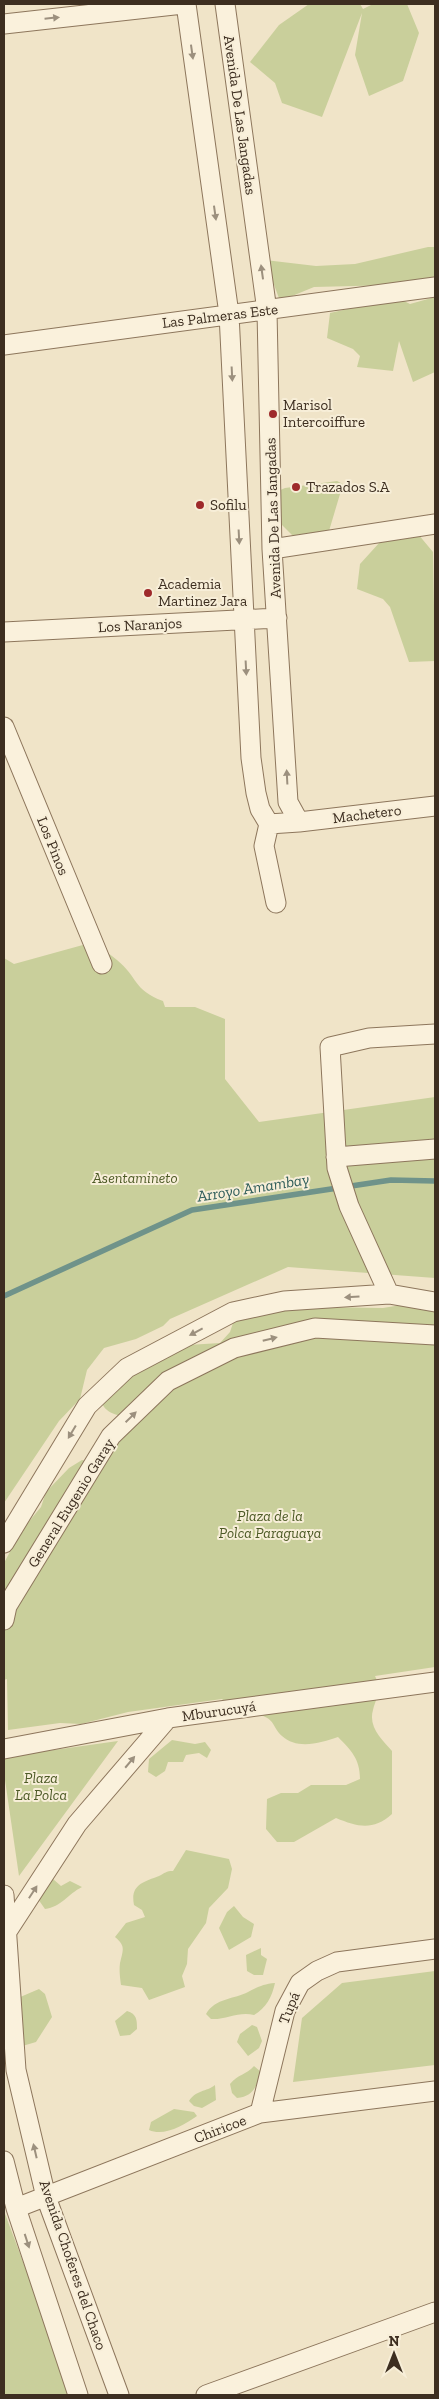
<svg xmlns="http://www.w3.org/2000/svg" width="439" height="2399" font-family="'Zilla Slab',serif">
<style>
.green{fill:#c9cf9b}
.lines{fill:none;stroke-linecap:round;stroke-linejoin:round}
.stream{stroke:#6f938a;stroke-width:5.5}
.minor-casing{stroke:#8d765c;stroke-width:21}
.minor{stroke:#faf1dc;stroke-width:19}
.oneway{fill:#9c907e}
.poi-dot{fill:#9e2a2b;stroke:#f7eed8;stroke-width:2}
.labels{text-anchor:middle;stroke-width:4;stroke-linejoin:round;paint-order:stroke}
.street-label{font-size:15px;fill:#3d2e20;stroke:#f7eed8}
.poi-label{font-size:15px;fill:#3d2e20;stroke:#f7eed8;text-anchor:start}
.park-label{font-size:15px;font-style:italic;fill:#4d5a26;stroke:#f7eed8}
.water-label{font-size:16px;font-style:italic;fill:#2f5d5a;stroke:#f7eed8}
</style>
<rect width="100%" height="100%" fill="#f0e4c8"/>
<!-- green -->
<path class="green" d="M 309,4 L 360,4 L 363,9 L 373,4 L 407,4 L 419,33 L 403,81 L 369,96 L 355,55 L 362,13 L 322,117 L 282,103 L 275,83 L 250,62 L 279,25 Z
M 428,247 L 435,247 L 435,284 L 314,287 L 280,301 L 265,260 L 316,266 L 355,264 Z
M 435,297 L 435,372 L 413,382 L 399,341 L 393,371 L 357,367 L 360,356 L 353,349 L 327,338 L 330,313 L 352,308 L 404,301 L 410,304 Z
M 337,481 L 343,484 L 326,541 L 293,536 L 276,519 L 271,494 L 285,488 Z
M 413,528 L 433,552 L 435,661 L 409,662 L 390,607 L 383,599 L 357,589 L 360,564 L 390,531 Z
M 90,943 C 99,948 109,953 117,960 C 138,977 133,990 163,1001 L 165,1007 L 195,1007 L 225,1019 L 225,1079 L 259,1122 L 435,1097 L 435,1278 L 288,1267 L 170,1319 L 163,1326 L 136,1339 L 104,1348 L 87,1370 L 80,1399 L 59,1421 L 4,1503 L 4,958 L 14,964 Z
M 292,1300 L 304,1310 L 319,1307 L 383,1308 L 401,1305 L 435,1310 L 435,1667 L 375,1676 C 383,1691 376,1697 373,1710 C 368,1727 382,1740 392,1751 L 392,1814 C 373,1831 358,1827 336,1818 L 294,1842 L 277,1842 L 266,1829 L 267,1799 L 281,1793 L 298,1793 L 311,1785 L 346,1785 L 360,1779 C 360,1759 351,1750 338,1737 C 321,1743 297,1750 282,1736 C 273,1728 275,1719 260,1715 C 241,1710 239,1716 222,1699 L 128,1712 L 81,1724 L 60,1723 L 8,1730 L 7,1679 L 4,1680 L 4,1563 L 21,1531 L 41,1507 L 46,1492 L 69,1468 L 82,1460 L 104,1465 L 139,1409 L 216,1365 L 215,1361 L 127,1417 C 108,1414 101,1409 98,1390 L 188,1345 L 220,1343 L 230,1332 L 235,1317 Z
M 172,1740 L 195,1744 L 205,1742 L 211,1750 L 207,1758 L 199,1753 L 186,1755 L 183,1762 L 168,1762 L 165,1771 L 156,1777 L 148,1772 L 149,1759 Z
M 118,1741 L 19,1876 L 4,1773 L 4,1757 Z
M 186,1850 L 229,1859 L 232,1869 L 228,1888 L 209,1908 L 206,1923 L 188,1949 L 187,1964 L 182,1976 L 185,1987 L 149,2000 L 142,1988 L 121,1985 C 120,1978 119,1970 120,1963 C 123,1950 126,1946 115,1937 L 126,1923 L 145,1917 L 142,1910 L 134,1905 C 130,1885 143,1882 159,1876 C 165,1873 166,1871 173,1871 Z
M 53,1879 L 61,1886 L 70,1881 L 82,1887 C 68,1894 61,1907 45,1909 L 38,1899 L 43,1894 L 44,1886 Z
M 234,1906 L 243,1917 L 254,1924 L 251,1937 L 229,1950 L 219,1928 L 227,1912 Z
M 261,1948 L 261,1955 L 267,1959 L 263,1975 L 254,1975 L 247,1971 L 246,1955 Z
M 435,1971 L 435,2065 L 293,2082 L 302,2018 L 342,1983 Z
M 275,1983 C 272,1997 266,2008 254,2015 C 239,2011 226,2020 211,2019 L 206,2014 C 215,1998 235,1999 248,1992 C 258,1987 263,1984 275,1983 Z
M 39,1989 L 45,1994 L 52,2017 L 36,2042 L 19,2047 L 11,2001 Z
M 127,2011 C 137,2014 137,2020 137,2029 L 130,2035 L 120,2036 L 115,2021 Z
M 252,2025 L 257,2027 L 262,2041 L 259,2048 L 248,2056 L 237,2042 L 240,2034 Z
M 254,2066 L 261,2072 C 257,2086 253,2097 237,2098 L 232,2093 L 230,2084 C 238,2074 246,2075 254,2066 Z
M 215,2085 L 216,2100 L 202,2108 L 194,2106 L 189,2101 C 196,2090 206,2092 215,2085 Z
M 174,2109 L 194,2112 L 197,2116 C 184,2125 164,2137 149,2130 L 151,2122 Z
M 4,2211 L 73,2395 L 4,2395 Z"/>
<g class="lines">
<!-- stream -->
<path class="stream" d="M 4,1296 L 192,1210 L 391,1180 L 435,1181"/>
<defs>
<path id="minor" d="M 186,4 L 229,314 L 251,758 L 256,793 L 260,809 L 269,824 L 299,822 L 435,806
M 225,4 L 267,311 L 272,549 L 288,802 L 299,822
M 4,24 L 183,4
M 4,345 L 435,287
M 272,549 L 435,524
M 4,632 L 277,618
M 4,727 L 102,964
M 269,824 L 264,846 L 276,903
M 336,1157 L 435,1149
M 389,1294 L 349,1206 L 337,1168 L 330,1047 L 369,1038 L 435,1034
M 4,1543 L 87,1406 L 127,1368 L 233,1312 L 284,1301 L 389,1294 L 435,1302
M 4,1620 L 7,1606 L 111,1436 L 168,1381 L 234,1348 L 315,1328 L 435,1335
M 4,1749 L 168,1718 L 435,1682
M 4,1895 L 16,2070 L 46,2197 L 119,2395
M 6,1933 L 77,1824 L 168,1718
M 260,2113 L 285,2011 L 300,1983 L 317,1971 L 337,1962 L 435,1949
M 4,2161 L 16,2208 L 78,2395
M 16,2208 L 260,2113 L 435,2091
M 206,2395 L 435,2312"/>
</defs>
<!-- minor casing -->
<use href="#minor" class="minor-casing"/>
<!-- minor -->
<use href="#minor" class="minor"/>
</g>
<!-- one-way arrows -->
<defs><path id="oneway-solid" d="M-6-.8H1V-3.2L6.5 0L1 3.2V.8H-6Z" transform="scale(1.25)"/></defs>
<g class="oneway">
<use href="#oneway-solid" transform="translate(52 18) rotate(-6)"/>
<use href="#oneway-solid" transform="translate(192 52) rotate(82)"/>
<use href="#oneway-solid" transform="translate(215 213) rotate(82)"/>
<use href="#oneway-solid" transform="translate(262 272) rotate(-98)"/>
<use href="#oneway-solid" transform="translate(232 374) rotate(87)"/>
<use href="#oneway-solid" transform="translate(239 537) rotate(87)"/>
<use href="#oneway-solid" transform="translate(246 668) rotate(87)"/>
<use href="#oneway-solid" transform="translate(287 777) rotate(-93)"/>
<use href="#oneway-solid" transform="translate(352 1297) rotate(176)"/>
<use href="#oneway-solid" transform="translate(196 1332) rotate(152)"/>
<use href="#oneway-solid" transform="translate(270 1339) rotate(-14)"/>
<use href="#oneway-solid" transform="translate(131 1417) rotate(-44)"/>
<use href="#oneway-solid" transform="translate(72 1432) rotate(121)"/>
<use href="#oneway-solid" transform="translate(130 1762) rotate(-50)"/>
<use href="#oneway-solid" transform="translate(33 1892) rotate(-57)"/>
<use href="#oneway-solid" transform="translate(35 2151) rotate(-103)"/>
<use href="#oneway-solid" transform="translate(27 2241) rotate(72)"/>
</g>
<!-- markers -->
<g class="poi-dot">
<circle cx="273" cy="414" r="5"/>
<circle cx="296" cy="487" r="5"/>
<circle cx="200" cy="505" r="5"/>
<circle cx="148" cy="593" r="5"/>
</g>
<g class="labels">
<!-- street labels -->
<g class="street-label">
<text transform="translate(240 115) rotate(82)" y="5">Avenida De Las Jangadas</text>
<text transform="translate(220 316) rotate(-7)" y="5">Las Palmeras Este</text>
<text transform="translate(273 518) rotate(-92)" y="5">Avenida De Las Jangadas</text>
<text transform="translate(140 625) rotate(-3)" y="5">Los Naranjos</text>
<text transform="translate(367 814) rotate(-7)" y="5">Machetero</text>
<text transform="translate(53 846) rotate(68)" y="5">Los Pinos</text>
<text transform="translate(71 1503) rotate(-58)" y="5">General Eugenio Garay</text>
<text transform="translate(219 1711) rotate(-8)" y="5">Mburucuyá</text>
<text transform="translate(289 2008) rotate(-68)" y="5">Tupá</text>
<text transform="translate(220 2129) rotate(-21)" y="5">Chiricoe</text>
<text transform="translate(73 2265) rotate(71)" y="5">Avenida Choferes del Chaco</text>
</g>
<!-- poi labels -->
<g class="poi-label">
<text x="283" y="410">Marisol<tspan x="283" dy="17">Intercoiffure</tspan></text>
<text x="306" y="492">Trazados S.A</text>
<text x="210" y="510">Sofilu</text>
<text x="158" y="589">Academia<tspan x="158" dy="17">Martinez Jara</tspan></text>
</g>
<!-- park labels -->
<g class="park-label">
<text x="135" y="1183">Asentamineto</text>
<text x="270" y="1521">Plaza de la<tspan x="270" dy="17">Polca Paraguaya</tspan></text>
<text x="41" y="1783">Plaza<tspan x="41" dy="17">La Polca</tspan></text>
</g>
<!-- water labels -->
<g class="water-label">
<text transform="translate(253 1187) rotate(-9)" y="6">Arroyo Amambay</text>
</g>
</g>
<!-- border -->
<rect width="439" height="2399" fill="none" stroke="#3d2e20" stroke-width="10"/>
<!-- north arrow -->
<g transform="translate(394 2354)" stroke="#f7eed8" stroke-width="4" paint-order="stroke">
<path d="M0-4L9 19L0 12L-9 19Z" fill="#3d2e20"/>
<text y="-8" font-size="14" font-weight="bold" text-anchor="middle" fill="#3d2e20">N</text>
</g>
</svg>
